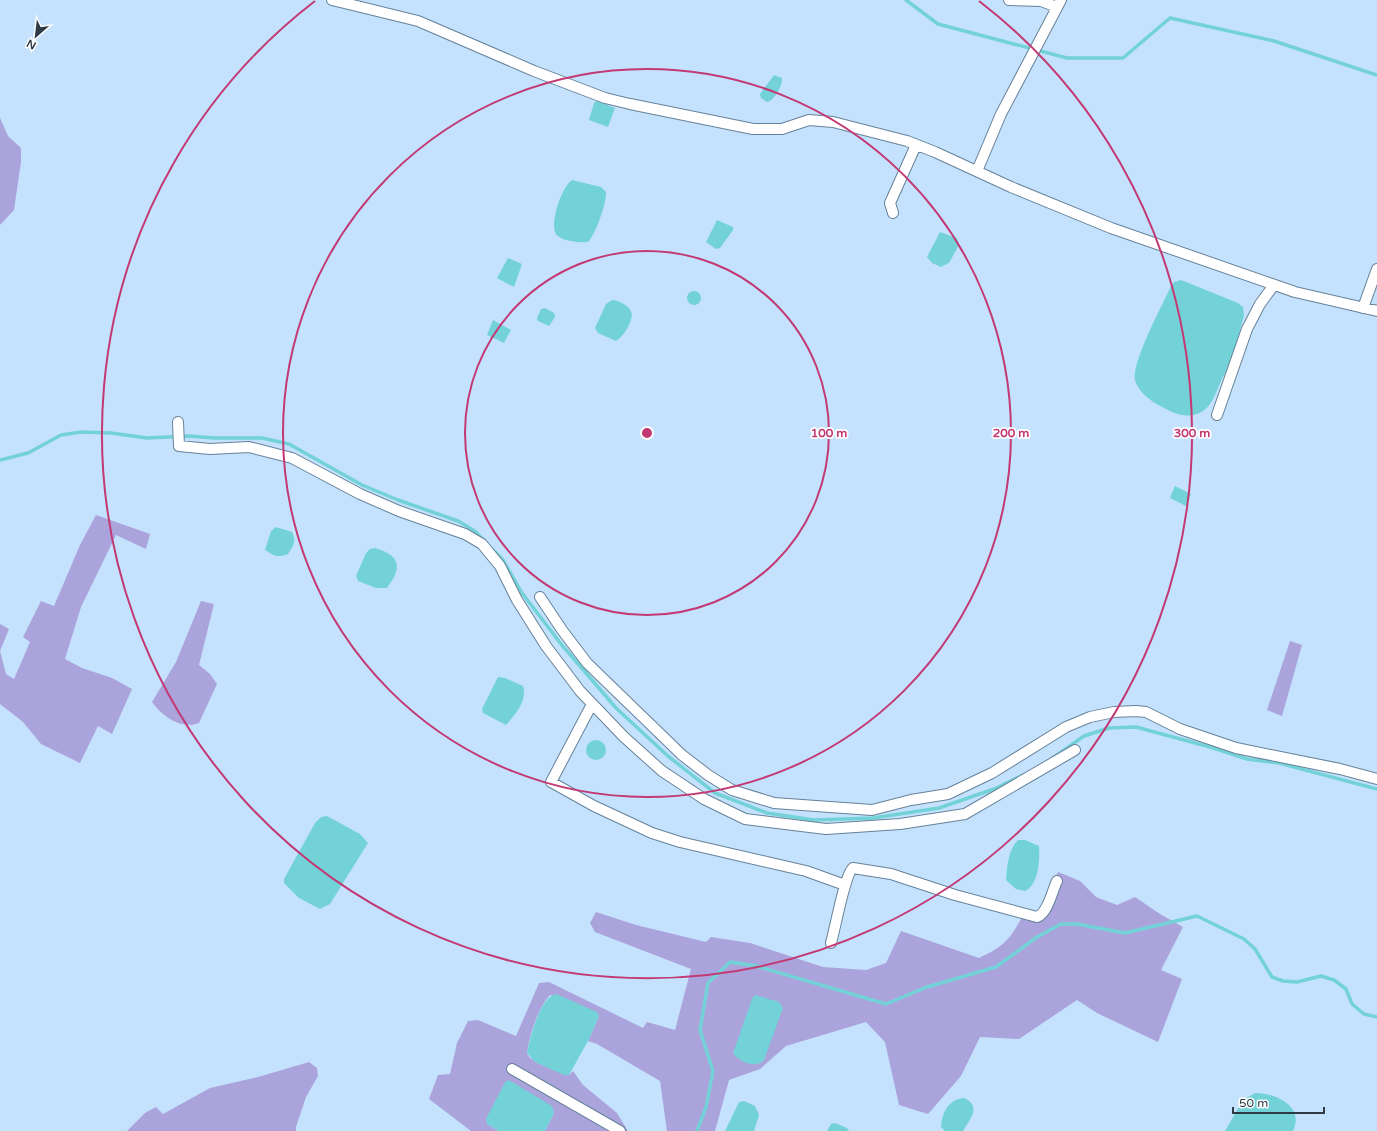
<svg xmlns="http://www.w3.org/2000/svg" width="1377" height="1131" font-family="'Varela Round',sans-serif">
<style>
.green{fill:#aba3dc}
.water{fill:#73d2d7}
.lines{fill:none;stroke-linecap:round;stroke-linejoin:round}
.stream{stroke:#73d2d7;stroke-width:3.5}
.minor-casing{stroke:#66829a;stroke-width:12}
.minor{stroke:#fff;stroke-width:10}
.ring{fill:none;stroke:#c33973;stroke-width:2}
.centre{fill:#c33973;stroke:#fff;stroke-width:2}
.ring-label{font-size:12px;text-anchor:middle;font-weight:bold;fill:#c33973;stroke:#fff;stroke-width:3.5;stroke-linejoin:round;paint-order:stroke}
</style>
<rect width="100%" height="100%" fill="#c4e2fd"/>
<!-- green -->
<path class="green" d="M 0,118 L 8,136 L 21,148 L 21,162 L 14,210 L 0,225 Z
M 96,515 L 150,534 L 146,549 L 116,535 L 81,607 L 65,659 L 82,668 L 112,678 L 132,689 L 112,734 L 98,726 L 80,763 L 41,744 L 23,722 L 0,704 L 0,651 L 6,674 L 14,679 L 30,642 L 23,637 L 41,601 L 54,606 L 80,545 Z
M 201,601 L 214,604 L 199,665 L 210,674 L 217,684 L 199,723 C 181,730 162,716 152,702 L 176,662 Z
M 0,624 L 9,629 L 0,651 Z
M 1290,641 L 1302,645 L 1282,716 L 1267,710 Z
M 1058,872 L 1080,881 L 1096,897 L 1117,905 L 1135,897 L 1160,914 L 1183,927 L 1161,970 L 1182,979 L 1158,1042 L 1097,1013 L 1077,1000 L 1019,1039 L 980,1037 L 961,1076 L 928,1114 L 899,1105 L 885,1042 L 866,1022 L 786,1046 L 760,1069 L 729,1080 L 715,1131 L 667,1131 L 660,1081 L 597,1044 L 588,1041 L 599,1016 L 550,995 C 537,1010 530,1034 527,1053 L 530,1058 L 569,1075 L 573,1071 L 583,1085 L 617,1113 L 628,1131 L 545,1131 L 554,1113 L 487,1124 L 499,1131 L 471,1131 L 429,1099 L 438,1075 L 450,1074 L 457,1043 L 468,1021 L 478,1020 L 516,1036 L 539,983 L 549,982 L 643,1028 L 647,1022 L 675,1030 L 691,969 L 595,932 L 590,923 L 596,912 L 636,925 L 706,942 L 711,937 L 750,943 L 823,967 L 866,970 L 886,963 L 901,931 L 979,958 C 1003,947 1010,940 1022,917 L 1040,912 Z
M 309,1062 L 317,1068 L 318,1076 L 306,1097 L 296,1127 L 296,1131 L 127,1131 L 145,1113 L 156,1107 L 163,1114 L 210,1088 L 258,1077 Z"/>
<!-- water -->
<path class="water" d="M 774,75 L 782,78 C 783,85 774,101 767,102 L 761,98 L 760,94 Z
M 597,101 L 615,108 L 608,127 L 589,120 L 594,103 Z
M 572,180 L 601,187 L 606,192 C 607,202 595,236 588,242 C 580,243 560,241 556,234 C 549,224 562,186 572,180 Z
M 717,220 L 733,227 L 733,230 L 720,248 L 716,249 L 706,242 Z
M 940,232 L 957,238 L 959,245 L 949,263 L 941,267 L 932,263 L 927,257 Z
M 508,258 L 522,264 L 514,287 L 497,278 Z
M 1181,280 L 1238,303 L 1243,307 L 1244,315 L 1230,368 C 1218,377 1218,401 1203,411 C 1191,419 1177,415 1166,409 C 1154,403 1139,394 1135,380 C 1131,363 1163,304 1171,286 L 1174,282 Z
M687 298a7 7 0 1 1 14 0a7 7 0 1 1-14 0Z
M 612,300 C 618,300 628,305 631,311 C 635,319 623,338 616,341 L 598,333 L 595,328 L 606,304 Z
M 545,308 L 554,313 L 555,317 L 549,326 L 538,321 L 537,318 L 541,309 Z
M 493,320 L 511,330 L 504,343 L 487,335 Z
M 1175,486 L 1191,494 L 1186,506 L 1170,498 Z
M 276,527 L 292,532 C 297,541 293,546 288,554 C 278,558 274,556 265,550 L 271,531 Z
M 375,548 C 400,555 403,567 387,588 L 376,588 L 358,581 L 356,576 L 366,553 L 370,549 Z
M 498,677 L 505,678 L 523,686 C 528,700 515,715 506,725 L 483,713 L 482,709 Z
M586 750a10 10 0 1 1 20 0a10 10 0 1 1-20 0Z
M 327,816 L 360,834 L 368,843 L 330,904 L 320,909 L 299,898 L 284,883 L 284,879 L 315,823 L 321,817 Z
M 1018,840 L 1025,840 L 1039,846 C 1040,860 1039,884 1025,891 L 1016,889 L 1006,880 C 1007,867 1008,850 1018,840 Z
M 556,994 L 597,1012 L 599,1016 L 588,1041 L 569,1075 L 564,1075 L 535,1062 L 527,1053 C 530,1038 540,997 556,994 Z
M 755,995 L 779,1002 L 783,1008 L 764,1060 C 756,1069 739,1062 733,1053 L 752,999 Z
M 509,1080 L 552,1106 L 554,1113 L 545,1131 L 499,1131 L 487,1124 L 486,1119 L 505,1082 Z
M 1255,1093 C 1275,1093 1305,1106 1293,1131 L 1225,1131 L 1243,1100 Z
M 964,1098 C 982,1106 970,1119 963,1131 L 945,1131 L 941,1127 C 942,1112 949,1099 964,1098 Z
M 744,1101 L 755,1106 L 759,1115 L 754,1131 L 725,1131 L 739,1102 Z
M 835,1123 L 847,1128 L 849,1131 L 827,1131 L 831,1124 Z"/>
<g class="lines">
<!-- stream -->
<path class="stream" d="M 906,0 L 938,24 L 1067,58 L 1123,58 L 1170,18 L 1274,41 L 1377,75
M 0,460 L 28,453 L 61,435 L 81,432 L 111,433 L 147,438 L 189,436 L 214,438 L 262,438 L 289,444 L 362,485 L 398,500 L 458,521 L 475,531 L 485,542
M 492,549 L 503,560 L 522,593 L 561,644 L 616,708 L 669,757 L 715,793 L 767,813 L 814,820 L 873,818 L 939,808 L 994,789 L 1025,774
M 1054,757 L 1084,736 L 1109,728 L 1136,727 L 1210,747 L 1247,759 L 1279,763 L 1377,789
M 697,1131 L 706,1107 L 713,1071 L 700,1030 L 708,983 L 730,962 L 756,966 L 886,1004 L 927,987 L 996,967 L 1037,937 L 1061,924 L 1077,924 L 1125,933 L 1197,916 L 1244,939 L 1255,949 L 1272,977 L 1283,981 L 1297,982 L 1321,976 L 1334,980 L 1346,989 L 1352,1004 L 1364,1014 L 1377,1017"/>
<defs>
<path id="minor" d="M 332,0 L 418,21 L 534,71 L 605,98 L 630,104 L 753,129 L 782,129 L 809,120 L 833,122 L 907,141 L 935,152 L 1011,187 L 1111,228 L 1295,292 L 1377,311
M 1009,0 L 1041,1 L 1057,7
M 977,171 L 1001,114 L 1061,0
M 893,213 L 890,203 L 916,145
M 1363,308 L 1377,269
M 1217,415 L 1247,329 L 1260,304 L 1274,285
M 178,422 L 179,446 L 210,449 L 249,447 L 292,458 L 360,494 L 399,511 L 465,534 L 482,544 L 500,566 L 517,600 L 546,646 L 580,691 L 624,737 L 662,771 L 704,799 L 745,819 L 826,829 L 900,824 L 965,814 L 1075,750
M 540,597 L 562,630 L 587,663 L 682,755 L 708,775 L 732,790 L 774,803 L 872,810 L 911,800 L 948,794 L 992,773 L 1066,727 L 1090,717 L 1114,712 L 1136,711 L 1146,712 L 1180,729 L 1236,748 L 1340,769 L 1377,779
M 592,704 L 551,782 L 594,806 L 652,833 L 680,842 L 806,871 L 845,885
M 831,943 C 835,929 845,874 853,868 L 891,874 L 955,895 L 1037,917 C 1048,913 1052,891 1057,881
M 512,1069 L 620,1131"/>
</defs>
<!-- minor casing -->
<use href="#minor" class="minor-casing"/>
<!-- minor -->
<use href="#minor" class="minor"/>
</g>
<!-- distance rings -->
<g class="ring">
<circle cx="647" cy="433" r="182"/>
<circle cx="647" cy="433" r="364"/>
<path d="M979 1A545 545 0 1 1 315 1"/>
</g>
<circle cx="647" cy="433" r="6" class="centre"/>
<g class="ring-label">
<text x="829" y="437">100 m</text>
<text x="1011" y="437">200 m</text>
<text x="1192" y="437">300 m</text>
</g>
<!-- north arrow -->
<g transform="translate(36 36) rotate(208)" stroke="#ffffff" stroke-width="3" paint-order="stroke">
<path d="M0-3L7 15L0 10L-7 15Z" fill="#2e3a45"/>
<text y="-6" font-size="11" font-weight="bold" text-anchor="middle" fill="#2e3a45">N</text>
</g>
<!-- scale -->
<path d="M1233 1107v6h91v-6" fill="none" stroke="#2e3a45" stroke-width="2"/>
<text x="1239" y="1107" font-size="12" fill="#2e3a45" stroke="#ffffff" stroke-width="3" paint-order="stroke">50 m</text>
</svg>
